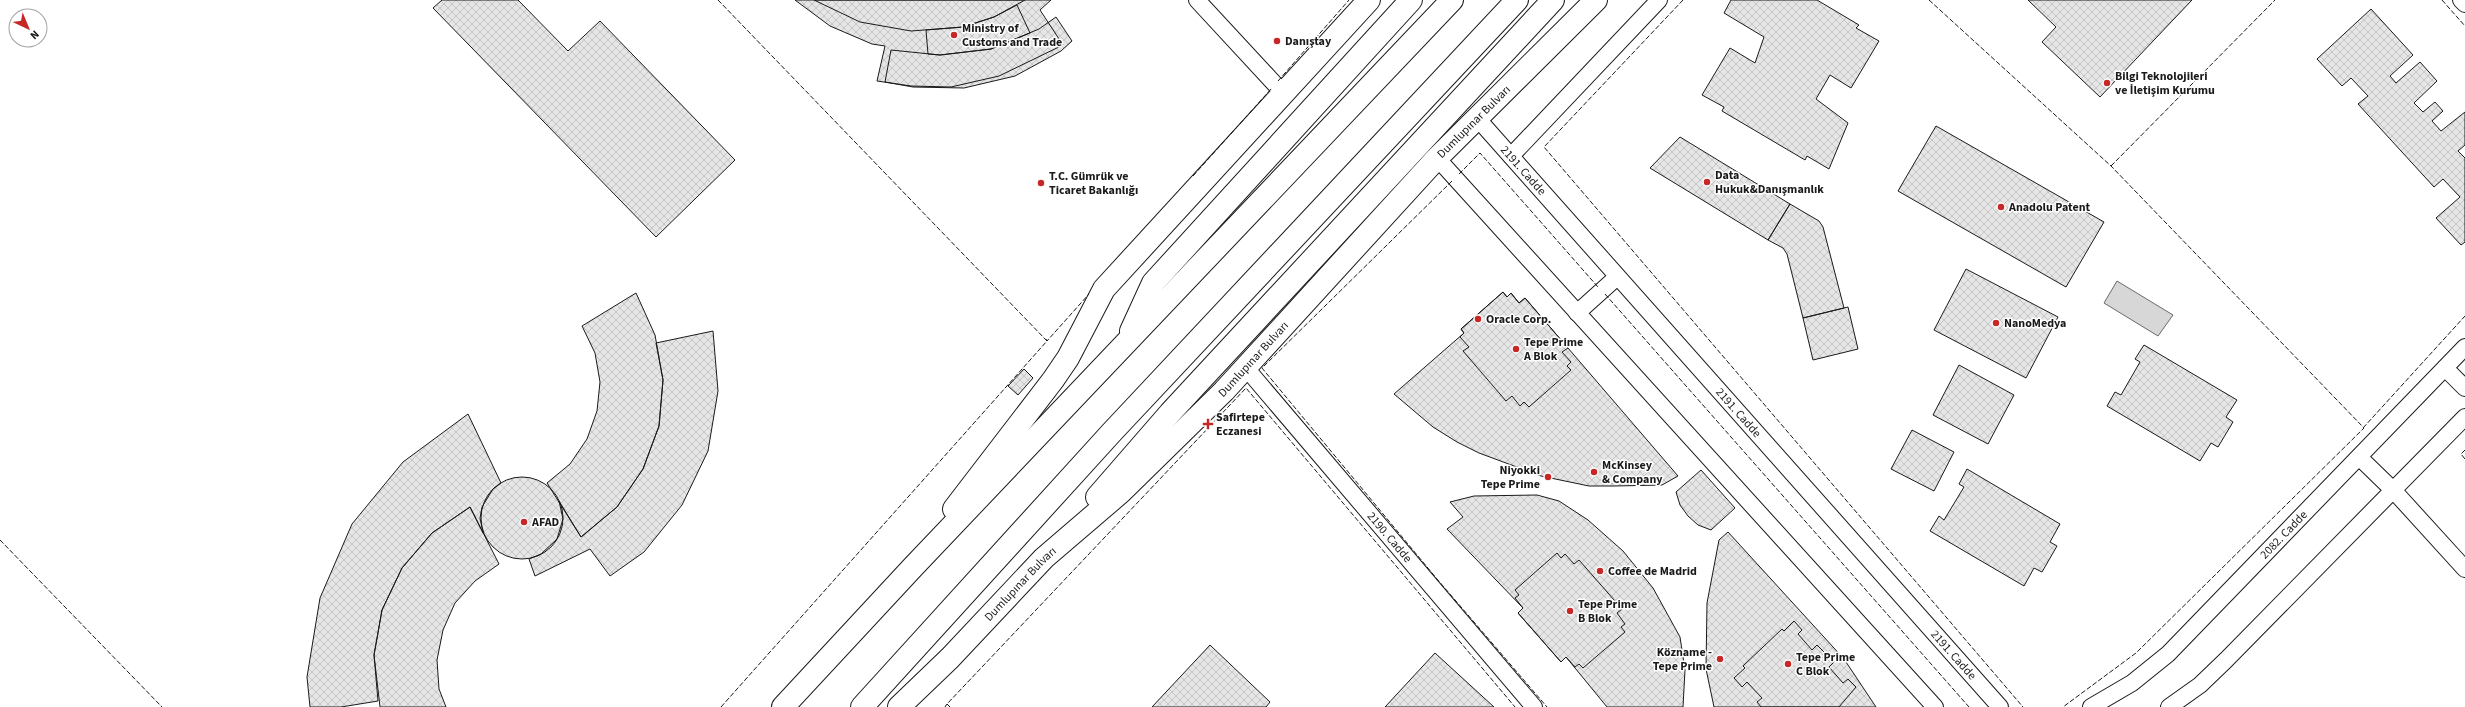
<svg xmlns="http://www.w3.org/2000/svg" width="2465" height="707" font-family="'Source Sans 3',sans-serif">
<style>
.water{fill:#d7d7d7;stroke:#6a6a6a}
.building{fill:url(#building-cross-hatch);stroke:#1a1a1a}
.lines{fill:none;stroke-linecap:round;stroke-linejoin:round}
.street-casing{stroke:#1a1a1a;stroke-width:18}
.highway-casing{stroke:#1a1a1a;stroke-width:24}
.street{stroke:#fff;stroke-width:16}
.highway{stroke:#fff;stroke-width:22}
.fence{stroke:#1a1a1a;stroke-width:1;stroke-dasharray:5 2;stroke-linecap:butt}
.poi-dot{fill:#c62828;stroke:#fff;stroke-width:1.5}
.labels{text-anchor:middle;stroke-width:3;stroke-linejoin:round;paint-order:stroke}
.poi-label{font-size:12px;font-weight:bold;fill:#1a1a1a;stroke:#fff;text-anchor:start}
.street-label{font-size:12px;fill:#1a1a1a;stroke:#fff}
</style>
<defs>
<pattern id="building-cross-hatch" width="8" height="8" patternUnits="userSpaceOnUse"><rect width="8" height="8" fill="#e6e6e6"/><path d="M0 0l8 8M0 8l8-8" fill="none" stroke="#c5c5c5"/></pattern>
</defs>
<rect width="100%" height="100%" fill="#fff"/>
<!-- water -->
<path class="water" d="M 2117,281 L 2173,315 L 2158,336 L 2104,303 Z"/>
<!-- building -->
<path class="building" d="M 442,0 L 518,0 L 568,51 L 600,21 L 735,160 L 656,237 L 433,8 Z
M 795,0 L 1051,0 L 1040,10 L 1063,45 L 999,76 L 951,87 L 911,86 L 877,81 L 885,46 L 872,44 L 830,26 Z
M 814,0 L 1025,0 L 994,17 L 963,27 L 911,31 L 860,22 Z
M 1731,0 L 1817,0 L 1859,25 L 1856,28 L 1879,41 L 1851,88 L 1830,75 L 1816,99 L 1848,123 L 1829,169 L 1807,156 L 1805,160 L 1722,111 L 1724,107 L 1702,95 L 1730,48 L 1755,63 L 1764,37 L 1724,13 Z
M 2028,0 L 2192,0 L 2100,97 L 2042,42 L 2056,27 Z
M 1017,5 L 1030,33 L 991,49 L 940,55 L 928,54 L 926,30 L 963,27 L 994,17 Z
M 2371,9 L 2413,55 L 2390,76 L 2396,83 L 2420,62 L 2437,81 L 2414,103 L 2423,112 L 2435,102 L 2443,111 L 2432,121 L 2441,131 L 2465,112 L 2465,145 L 2458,151 L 2465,158 L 2465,242 L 2461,245 L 2436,218 L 2460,197 L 2443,179 L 2434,187 L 2358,104 L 2368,96 L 2351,78 L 2342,86 L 2317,59 Z
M 1056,17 L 1072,41 L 1061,51 L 1015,76 L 964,88 L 913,87 L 885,82 L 891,50 L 940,55 L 991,49 L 1039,29 Z
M 1936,126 L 2104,222 L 2066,287 L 1898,191 Z
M 1680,137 L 1790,204 L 1768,240 L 1650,168 Z
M 1790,204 L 1819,221 L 1823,227 L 1844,308 L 1803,318 L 1787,254 L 1783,248 L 1768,240 Z
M 1966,269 L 2058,317 L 2026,378 L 1934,330 Z
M 1503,292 L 1507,297 L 1511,293 L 1519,303 L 1525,298 L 1568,348 L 1562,352 L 1571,362 L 1567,366 L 1571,370 L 1529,407 L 1524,402 L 1520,406 L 1512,396 L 1506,401 L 1463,351 L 1469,347 L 1460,337 L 1464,333 L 1461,329 Z
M 1503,292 L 1507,297 L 1511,293 L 1519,303 L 1525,298 L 1678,476 L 1662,485 L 1614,486 L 1589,486 L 1541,476 L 1479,453 L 1457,442 L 1433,427 L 1394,394 L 1464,333 L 1461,329 Z
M 636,293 L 655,335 L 663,380 L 659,426 L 643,469 L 617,507 L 581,537 L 547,483 L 570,464 L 587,439 L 597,411 L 600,382 L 595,353 L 582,326 Z
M 1848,307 L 1858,349 L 1813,360 L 1803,318 Z
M 713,331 L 718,391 L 708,451 L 682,505 L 644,552 L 610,576 L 590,549 L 535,576 L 529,559 L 541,554 L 557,539 L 563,519 L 559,501 L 581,537 L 617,507 L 643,469 L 659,426 L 663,380 L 656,343 Z
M 2144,345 L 2237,400 L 2226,417 L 2233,422 L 2218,447 L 2211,443 L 2200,461 L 2107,406 L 2115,392 L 2121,395 L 2140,362 L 2135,359 Z
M 1959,365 L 2014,395 L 1988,444 L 1933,415 Z
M 1024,369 L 1033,378 L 1018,395 L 1008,386 Z
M 468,414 L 501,483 L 493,489 L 482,507 L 480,518 L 483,533 L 470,507 L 432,533 L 402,568 L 382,610 L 374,655 L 378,701 L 341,707 L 310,707 L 307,677 L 320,598 L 352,524 L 403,462 Z
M 1912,430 L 1954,452 L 1934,491 L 1891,469 Z
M 1967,469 L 2060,524 L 2050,542 L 2057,546 L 2042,572 L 2034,568 L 2024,586 L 1930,531 L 1939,516 L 1944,520 L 1964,487 L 1959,484 Z
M 1701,470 L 1735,508 L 1711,530 L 1698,525 L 1688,516 L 1680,505 L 1676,492 Z
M481 518a41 41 0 1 1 82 0a41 41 0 1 1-82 0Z
M 1537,495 L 1559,501 L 1588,520 L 1623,551 L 1653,588 L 1680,637 L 1685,670 L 1683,707 L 1607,707 L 1566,657 L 1561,662 L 1518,613 L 1523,608 L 1447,529 L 1463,517 L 1450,502 L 1474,496 Z
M 470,507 L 499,564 L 475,581 L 455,603 L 443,630 L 437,660 L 439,689 L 446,707 L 380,707 L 374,655 L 382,610 L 402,568 L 432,533 Z
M 1728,532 L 1844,659 L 1876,707 L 1714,707 L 1706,669 L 1707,603 L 1719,540 Z
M 1557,553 L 1561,558 L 1565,554 L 1574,564 L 1579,560 L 1622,609 L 1617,613 L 1625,624 L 1621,627 L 1625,632 L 1583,668 L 1579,664 L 1575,667 L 1566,657 L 1561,662 L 1518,613 L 1523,608 L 1515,598 L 1519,595 L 1515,590 Z
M 1794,621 L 1802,630 L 1798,634 L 1812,650 L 1817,645 L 1834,662 L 1829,667 L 1843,683 L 1848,679 L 1856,687 L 1839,707 L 1761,707 L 1757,702 L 1762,698 L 1747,682 L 1742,687 L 1734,678 L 1745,668 L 1743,666 L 1782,629 L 1784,631 Z
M 1210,645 L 1270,702 L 1266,707 L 1152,707 Z
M 1435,653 L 1494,707 L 1385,707 Z"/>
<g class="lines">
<defs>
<g id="street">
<path d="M 1197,0 L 1284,94"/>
<path d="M 2461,0 L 2465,4"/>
<path id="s1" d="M 1477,118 L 2000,707"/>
<path d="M 1511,156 L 1659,0"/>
<path d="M 1437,158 L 1935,707"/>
<path d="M 1577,313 L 1617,277"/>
<path id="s2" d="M 1246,368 L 1534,707"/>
<path d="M 2445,368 L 2465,388"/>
<path d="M 2359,457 L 2394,491 L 2465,569"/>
<path id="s3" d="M 2091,707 L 2132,683 L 2168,654 L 2465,347"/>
<path d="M 2169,707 L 2200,685 L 2226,660 L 2465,417"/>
</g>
<g id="highway">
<path d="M 1131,331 L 1153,283 L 1411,0"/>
<path d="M 1097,497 L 1170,413 L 1553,0"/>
<path d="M 954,509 L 1053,380 L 1068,358 L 1104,289 L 1369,0"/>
<path d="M 783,707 L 913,567 L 1452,0"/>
<path d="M 862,707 L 1112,432 L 1517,0"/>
<path id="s4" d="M 899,707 L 950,658 L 1044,558 L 1121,492 L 1224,391 L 1437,158 L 1596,0"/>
</g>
</defs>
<!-- street casing -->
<use href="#street" class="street-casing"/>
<!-- highway casing -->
<use href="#highway" class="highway-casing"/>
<!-- street -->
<use href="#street" class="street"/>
<!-- highway -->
<use href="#highway" class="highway"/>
<!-- fence -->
<path class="fence" d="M 718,0 L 1047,341 L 721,707
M 1683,0 L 1544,147 L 2023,707
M 1929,0 L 2111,166 L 2364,428 L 2136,653 L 2063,707
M 2442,0 L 2465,26
M 1278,81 L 1349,0
M 2111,166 L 2275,0
M 1459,174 L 1480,153 L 1598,287
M 1193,176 L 1272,88
M 1452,181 L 1262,368 L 1437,579 L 1547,707
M 1605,294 L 1969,707
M 1046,339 L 1047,341 L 1089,294
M 2363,428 L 2465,316
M 2465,450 L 2461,454 L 2465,459
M 0,540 L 162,707
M 945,707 L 947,704 L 950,707 L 947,704 L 1246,388 L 1515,707"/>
</g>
<!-- markers -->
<g class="poi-dot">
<circle cx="954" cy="35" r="4"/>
<circle cx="1277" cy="41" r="4"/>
<circle cx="2107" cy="83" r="4"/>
<circle cx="1707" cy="182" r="4"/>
<circle cx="1041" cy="183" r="4"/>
<circle cx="2001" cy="207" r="4"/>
<circle cx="1478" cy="319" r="4"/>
<circle cx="1996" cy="323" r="4"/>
<circle cx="1516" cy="349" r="4"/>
<path d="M1206 418h4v4h4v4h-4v4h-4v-4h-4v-4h4z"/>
<circle cx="1594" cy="472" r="4"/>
<circle cx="1548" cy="477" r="4"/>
<circle cx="524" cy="522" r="4"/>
<circle cx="1600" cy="571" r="4"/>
<circle cx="1570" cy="611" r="4"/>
<circle cx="1720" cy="659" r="4"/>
<circle cx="1788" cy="664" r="4"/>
</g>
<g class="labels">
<!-- poi labels -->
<g class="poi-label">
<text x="962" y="32">Ministry of<tspan x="962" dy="14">Customs and Trade</tspan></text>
<text x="1285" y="45">Danıştay</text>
<text x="2115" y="80">Bilgi Teknolojileri<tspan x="2115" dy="14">ve İletişim Kurumu</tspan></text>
<text x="1715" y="179">Data<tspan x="1715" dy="14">Hukuk&amp;Danışmanlık</tspan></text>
<text x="1049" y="180">T.C. Gümrük ve<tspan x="1049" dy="14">Ticaret Bakanlığı</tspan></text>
<text x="2009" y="211">Anadolu Patent</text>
<text x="1486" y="323">Oracle Corp.</text>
<text x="2004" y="327">NanoMedya</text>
<text x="1524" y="346">Tepe Prime<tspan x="1524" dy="14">A Blok</tspan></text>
<text x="1216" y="421">Safirtepe<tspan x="1216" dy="14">Eczanesi</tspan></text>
<text x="1602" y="469">McKinsey<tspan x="1602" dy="14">&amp; Company</tspan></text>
<text x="1540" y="474" text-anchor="end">Niyokki<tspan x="1540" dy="14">Tepe Prime</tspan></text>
<text x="532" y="526">AFAD</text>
<text x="1608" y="575">Coffee de Madrid</text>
<text x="1578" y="608">Tepe Prime<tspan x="1578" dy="14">B Blok</tspan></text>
<text x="1712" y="656" text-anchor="end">Közname -<tspan x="1712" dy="14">Tepe Prime</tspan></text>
<text x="1796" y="661">Tepe Prime<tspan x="1796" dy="14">C Blok</tspan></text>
</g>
<!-- street labels -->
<g class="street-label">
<text dy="4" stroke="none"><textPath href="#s4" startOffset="821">Dumlupınar Bulvarı</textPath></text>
<text dy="4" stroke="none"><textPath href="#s1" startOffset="70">2191. Cadde</textPath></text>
<text dy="4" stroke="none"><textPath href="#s4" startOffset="497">Dumlupınar Bulvarı</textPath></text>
<text dy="4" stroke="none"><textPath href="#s1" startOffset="394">2191. Cadde</textPath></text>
<text dy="4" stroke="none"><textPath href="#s3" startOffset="260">2082. Cadde</textPath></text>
<text dy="4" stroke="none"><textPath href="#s2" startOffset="222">2190. Cadde</textPath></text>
<text dy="4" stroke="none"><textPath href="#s4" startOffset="173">Dumlupınar Bulvarı</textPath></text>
<text dy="4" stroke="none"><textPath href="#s1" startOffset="718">2191. Cadde</textPath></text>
</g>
</g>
<!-- north arrow -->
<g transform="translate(28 28) rotate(136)"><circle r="19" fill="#ffffff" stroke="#a3a3a3"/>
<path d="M0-3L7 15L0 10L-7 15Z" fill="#c62828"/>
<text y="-6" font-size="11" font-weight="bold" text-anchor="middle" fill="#1a1a1a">N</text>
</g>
</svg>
